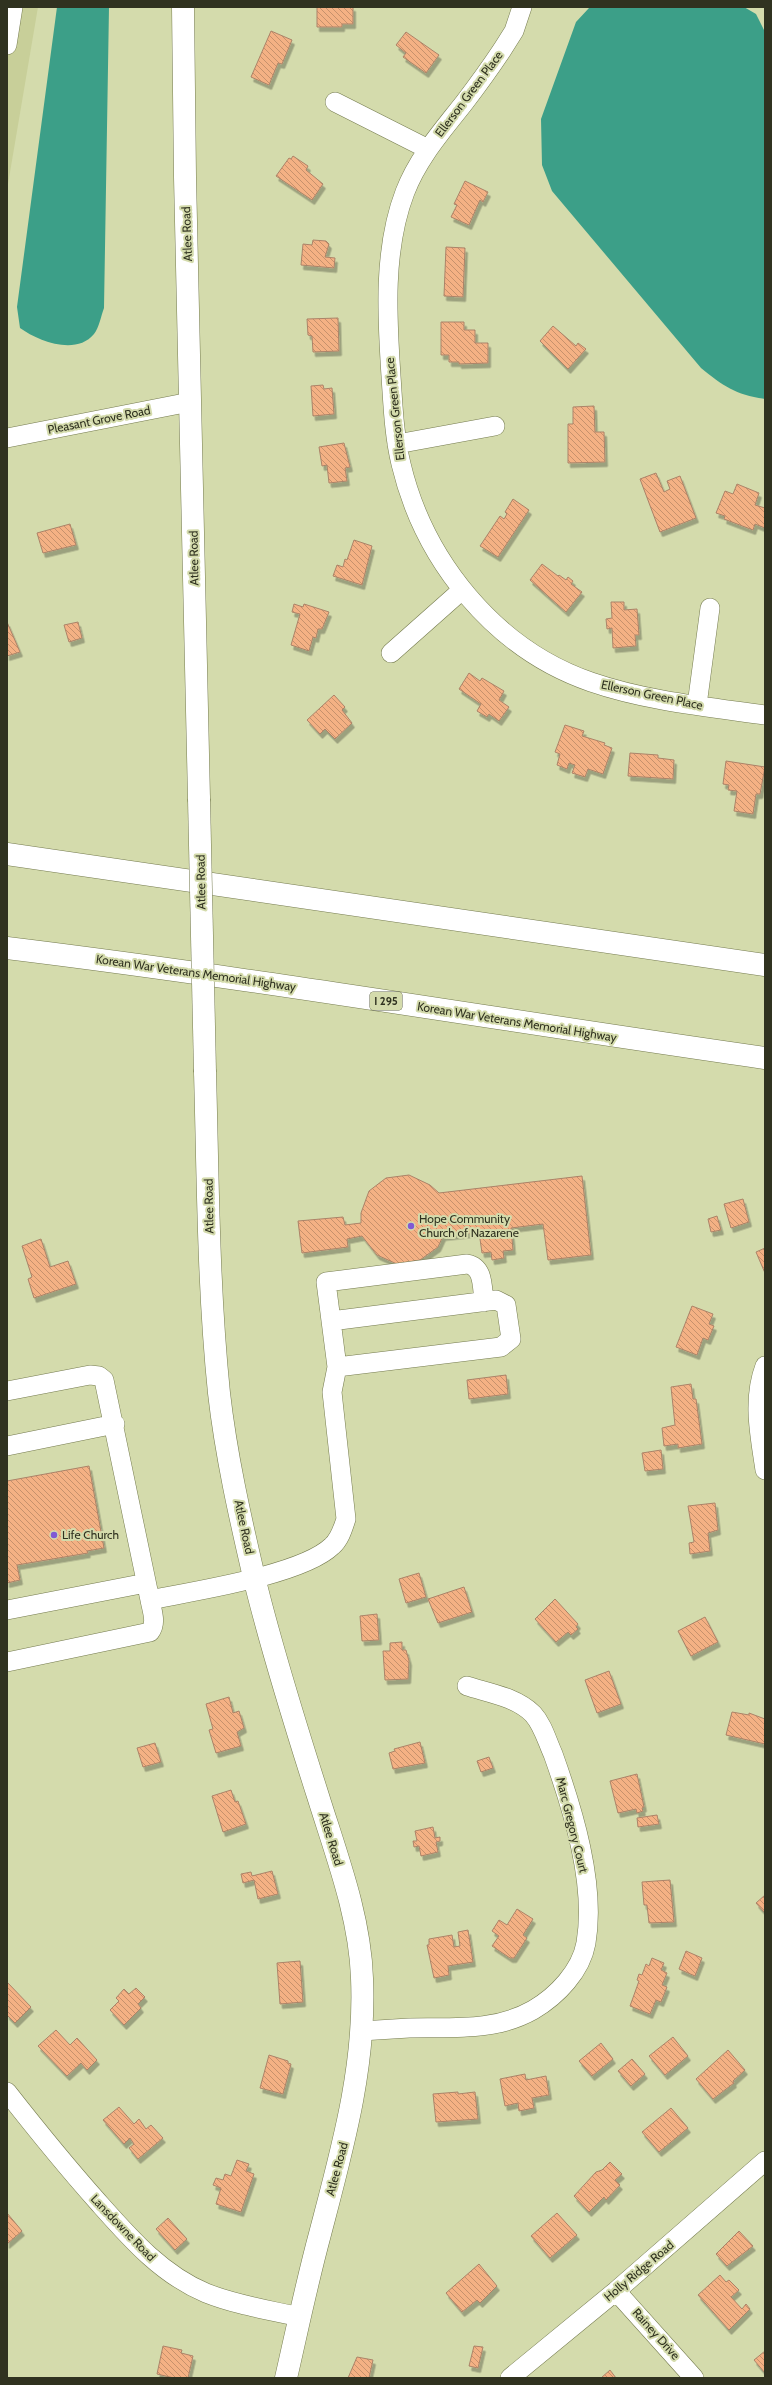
<svg xmlns="http://www.w3.org/2000/svg" width="772" height="2385" font-family="Cabin,sans-serif">
<style>
.built{fill:#c8cf99}
.water{fill:#3c9f88}
.building{fill:url(#building-back-hatch);stroke:#ab8368;filter:url(#shadow)}
.lines{fill:none;stroke-linecap:round;stroke-linejoin:round}
.minor-casing{stroke:#757b4f;stroke-width:20}
.major-casing{stroke:#757b4f;stroke-width:23}
.highway-casing{stroke:#757b4f;stroke-width:23}
.minor{stroke:#fff;stroke-width:19}
.major{stroke:#fff;stroke-width:22}
.highway{stroke:#fff;stroke-width:22}
.major-bridge-casing{stroke:#757b4f;stroke-width:23;stroke-linecap:butt}
.major-bridge{stroke:#fff;stroke-width:22}
.poi-dot{fill:#805ad4;stroke:#d4dbac;stroke-width:1.5}
.labels{text-anchor:middle;stroke-width:4;stroke-linejoin:round;paint-order:stroke}
.shield{fill:#d4dbac;stroke:#61654a;stroke-width:1}
.shield-label{font-size:11px;font-weight:bold;fill:#303220}
.street-label{font-size:12px;fill:#303220;stroke:#d4dbac}
.poi-label{font-size:12px;fill:#303220;stroke:#d4dbac;text-anchor:start}
</style>
<defs>
<pattern id="building-back-hatch" width="6" height="6" patternUnits="userSpaceOnUse"><rect width="6" height="6" fill="#f4b184"/><path d="M-1 5l2 2M0 0l6 6M5-1l2 2" fill="none" stroke="#c6916c"/></pattern>
<filter id="shadow"><feDropShadow dx="2.5" dy="4.5" stdDeviation="0" flood-color="#0004"/></filter>
</defs>
<rect width="100%" height="100%" fill="#d4dbac"/>
<!-- built -->
<path class="built" d="M 7,7 L 38,7 L 7,190 Z"/>
<!-- water -->
<path class="water" d="M 57,7 L 109,7 L 104,308 C 101,316 99,328 94,334 C 76,356 38,341 20,328 L 17,307 Z
M 600,7 L 744,7 L 756,14 L 765,32 L 765,399 C 736,395 723,386 701,368 L 552,191 L 542,165 L 541,119 L 576,22 L 589,8 Z"/>
<!-- building -->
<path class="building" d="M 317,7 L 353,7 L 353,24 L 342,24 L 342,27 L 317,27 Z
M 271,31 L 292,40 L 282,64 L 278,63 L 269,85 L 251,77 Z
M 406,32 L 439,55 L 426,73 L 403,57 L 406,53 L 396,45 Z
M 293,156 L 308,166 L 306,170 L 323,184 L 312,200 L 276,176 L 289,158 L 291,159 Z
M 465,181 L 488,192 L 483,202 L 480,200 L 469,225 L 451,217 L 457,205 L 454,204 Z
M 313,240 L 326,241 L 329,244 L 325,257 L 335,258 L 334,268 L 301,265 L 303,244 L 312,245 Z
M 446,247 L 465,248 L 463,297 L 444,296 Z
M 338,318 L 339,351 L 313,352 L 312,336 L 308,335 L 307,319 Z
M 441,322 L 464,322 L 464,330 L 475,330 L 475,343 L 488,343 L 488,363 L 459,364 L 459,362 L 449,362 L 449,355 L 441,355 Z
M 553,326 L 576,346 L 578,343 L 586,349 L 568,369 L 540,341 Z
M 323,385 L 324,389 L 332,388 L 334,414 L 313,416 L 311,386 Z
M 594,406 L 595,432 L 604,432 L 605,462 L 568,463 L 568,424 L 573,424 L 573,407 Z
M 344,443 L 350,467 L 345,468 L 347,481 L 329,483 L 327,465 L 322,466 L 319,447 Z
M 656,473 L 664,492 L 670,489 L 667,481 L 680,476 L 696,518 L 660,532 L 640,479 Z
M 737,484 L 759,493 L 755,505 L 765,508 L 765,528 L 755,524 L 753,530 L 724,519 L 725,516 L 716,513 L 725,491 L 733,494 Z
M 513,499 L 529,510 L 498,557 L 480,546 L 500,516 L 504,519 L 507,514 L 505,512 Z
M 70,524 L 76,545 L 43,553 L 37,533 Z
M 354,540 L 372,546 L 362,585 L 333,576 L 337,565 L 343,567 L 345,559 L 347,560 Z
M 542,564 L 558,576 L 559,575 L 566,580 L 568,577 L 573,581 L 571,584 L 582,592 L 566,612 L 530,580 Z
M 611,602 L 624,602 L 624,610 L 637,609 L 639,635 L 635,635 L 636,646 L 613,648 L 612,628 L 607,629 L 606,619 L 612,618 Z
M 294,604 L 303,607 L 304,604 L 329,612 L 322,629 L 318,629 L 316,638 L 313,637 L 309,651 L 291,645 L 300,614 L 292,612 Z
M 7,622 L 20,652 L 7,656 Z
M 78,622 L 82,638 L 69,642 L 64,625 Z
M 469,673 L 480,681 L 482,678 L 504,691 L 499,700 L 509,707 L 499,721 L 489,714 L 487,717 L 477,711 L 481,704 L 459,689 Z
M 334,695 L 345,707 L 342,710 L 352,723 L 335,739 L 325,729 L 320,734 L 307,720 Z
M 565,725 L 584,731 L 582,736 L 605,743 L 604,745 L 612,748 L 603,774 L 588,769 L 585,777 L 572,773 L 575,765 L 569,763 L 567,769 L 557,765 L 560,754 L 555,752 Z
M 630,753 L 658,755 L 658,758 L 674,760 L 673,779 L 628,776 Z
M 726,761 L 765,767 L 760,794 L 756,794 L 753,814 L 734,811 L 737,791 L 728,790 L 729,785 L 723,784 Z
M 409,1175 L 430,1185 L 439,1193 L 582,1176 L 591,1255 L 548,1260 L 543,1224 L 511,1228 L 513,1250 L 503,1251 L 504,1258 L 492,1260 L 491,1252 L 482,1253 L 479,1232 L 443,1236 L 438,1247 L 420,1260 L 397,1264 L 377,1255 L 362,1236 L 347,1239 L 348,1247 L 302,1253 L 298,1221 L 343,1217 L 345,1225 L 361,1223 L 361,1213 L 369,1191 L 386,1178 Z
M 743,1199 L 749,1222 L 731,1228 L 724,1204 Z
M 717,1216 L 721,1230 L 711,1232 L 708,1219 Z
M 41,1239 L 50,1267 L 68,1261 L 76,1284 L 34,1298 L 28,1279 L 32,1277 L 22,1246 Z
M 765,1248 L 765,1273 L 756,1252 Z
M 692,1306 L 713,1314 L 709,1324 L 714,1326 L 708,1340 L 703,1338 L 697,1355 L 676,1347 Z
M 506,1375 L 508,1394 L 469,1399 L 467,1380 Z
M 691,1384 L 693,1399 L 696,1399 L 702,1444 L 678,1448 L 678,1444 L 664,1446 L 662,1428 L 675,1425 L 671,1387 Z
M 661,1450 L 663,1469 L 645,1471 L 642,1453 Z
M 89,1466 L 104,1548 L 87,1551 L 88,1553 L 17,1565 L 20,1580 L 7,1583 L 7,1481 Z
M 715,1503 L 718,1530 L 708,1533 L 710,1551 L 690,1554 L 689,1543 L 694,1542 L 688,1506 Z
M 419,1573 L 426,1597 L 406,1603 L 399,1579 Z
M 464,1587 L 472,1612 L 438,1623 L 428,1599 Z
M 555,1599 L 578,1624 L 576,1627 L 578,1629 L 571,1635 L 568,1632 L 556,1642 L 535,1619 Z
M 377,1614 L 379,1640 L 362,1641 L 360,1616 Z
M 705,1617 L 718,1642 L 691,1656 L 678,1631 Z
M 402,1642 L 402,1650 L 406,1650 L 409,1661 L 408,1679 L 385,1680 L 383,1651 L 390,1651 L 390,1643 Z
M 609,1671 L 621,1704 L 597,1713 L 585,1680 Z
M 229,1697 L 233,1713 L 239,1711 L 244,1728 L 237,1732 L 241,1746 L 216,1753 L 209,1730 L 213,1729 L 206,1704 Z
M 732,1712 L 749,1715 L 749,1713 L 765,1719 L 765,1744 L 726,1735 Z
M 420,1742 L 425,1763 L 393,1769 L 389,1753 L 395,1751 L 394,1749 Z
M 155,1743 L 161,1762 L 143,1767 L 137,1748 Z
M 489,1757 L 493,1768 L 481,1772 L 477,1761 Z
M 637,1774 L 644,1807 L 642,1808 L 643,1811 L 637,1813 L 636,1809 L 618,1813 L 610,1781 Z
M 231,1790 L 235,1802 L 238,1801 L 246,1824 L 223,1832 L 212,1796 Z
M 657,1815 L 659,1824 L 638,1827 L 637,1818 Z
M 433,1827 L 435,1838 L 440,1837 L 440,1841 L 436,1842 L 438,1852 L 421,1856 L 419,1846 L 414,1847 L 413,1841 L 417,1841 L 415,1831 Z
M 272,1871 L 278,1894 L 258,1899 L 254,1880 L 243,1883 L 241,1874 L 251,1872 L 252,1876 Z
M 670,1880 L 674,1922 L 649,1923 L 647,1905 L 644,1905 L 642,1882 Z
M 765,1895 L 765,1913 L 756,1903 Z
M 517,1909 L 533,1919 L 523,1935 L 527,1938 L 514,1958 L 510,1958 L 492,1946 L 499,1936 L 492,1931 L 499,1920 L 507,1925 Z
M 468,1930 L 473,1962 L 448,1966 L 449,1975 L 434,1978 L 427,1945 L 429,1945 L 429,1939 L 452,1935 L 454,1947 L 460,1946 L 458,1932 Z
M 686,1951 L 702,1958 L 695,1976 L 679,1969 Z
M 652,1958 L 664,1963 L 661,1970 L 667,1973 L 662,1985 L 667,1987 L 661,2002 L 656,2000 L 650,2014 L 630,2006 L 639,1981 L 637,1980 L 639,1974 L 642,1975 L 646,1964 L 649,1966 Z
M 300,1961 L 303,2002 L 280,2004 L 277,1963 Z
M 7,1982 L 31,2007 L 15,2023 L 7,2015 Z
M 136,1988 L 145,1997 L 138,2004 L 141,2008 L 124,2025 L 110,2010 L 119,2001 L 116,1998 L 124,1989 L 129,1994 Z
M 56,2030 L 70,2045 L 77,2038 L 97,2060 L 87,2070 L 81,2063 L 67,2076 L 38,2046 Z
M 673,2037 L 688,2056 L 665,2075 L 649,2056 Z
M 601,2043 L 613,2059 L 592,2076 L 579,2061 Z
M 728,2050 L 745,2070 L 733,2081 L 734,2083 L 713,2099 L 696,2079 Z
M 269,2055 L 288,2061 L 288,2063 L 291,2064 L 283,2094 L 260,2088 Z
M 632,2059 L 645,2074 L 631,2086 L 618,2071 Z
M 525,2074 L 526,2080 L 546,2076 L 549,2095 L 532,2098 L 534,2108 L 519,2111 L 518,2103 L 505,2106 L 500,2079 Z
M 458,2092 L 458,2094 L 475,2092 L 478,2119 L 436,2122 L 433,2094 Z
M 119,2107 L 134,2124 L 139,2119 L 146,2129 L 151,2125 L 163,2138 L 138,2159 L 129,2148 L 134,2144 L 130,2138 L 124,2144 L 103,2120 Z
M 671,2108 L 688,2128 L 659,2152 L 642,2132 Z
M 237,2160 L 249,2164 L 246,2171 L 254,2174 L 241,2212 L 216,2204 L 221,2188 L 213,2185 L 216,2178 L 223,2180 L 225,2174 L 231,2176 Z
M 610,2162 L 622,2174 L 615,2180 L 620,2185 L 606,2200 L 604,2197 L 589,2212 L 574,2196 L 596,2172 L 602,2170 Z
M 7,2213 L 22,2231 L 7,2244 Z
M 557,2213 L 577,2235 L 550,2258 L 531,2236 Z
M 168,2218 L 187,2239 L 175,2250 L 156,2229 Z
M 739,2231 L 753,2246 L 727,2266 L 716,2254 Z
M 479,2264 L 497,2286 L 480,2303 L 477,2300 L 462,2312 L 446,2293 Z
M 720,2275 L 726,2282 L 729,2280 L 739,2290 L 731,2297 L 742,2309 L 746,2304 L 750,2309 L 729,2330 L 698,2295 Z
M 163,2346 L 182,2350 L 181,2353 L 193,2356 L 188,2378 L 174,2378 L 157,2374 Z
M 474,2346 L 483,2347 L 478,2368 L 469,2366 Z
M 765,2351 L 765,2373 L 754,2360 Z
M 357,2357 L 373,2360 L 369,2378 L 348,2378 Z
M 610,2370 L 616,2378 L 601,2378 Z"/>
<g class="lines">
<defs>
<path id="minor" d="M 522,7 L 514,31 L 502,50 C 490,68 477,86 464,103 C 442,131 418,158 405,192 C 383,249 387,316 391,376 C 393,405 394,435 401,464 C 424,561 495,649 591,682 C 646,701 708,707 765,715
M 7,45 L 13,7
M 335,102 L 428,149
M 7,438 L 190,402
M 397,444 L 495,426
M 391,653 L 462,590
M 697,705 L 710,608
M 331,1321 L 496,1300 L 506,1305 L 511,1339 L 501,1347 L 337,1367
M 765,1366 C 752,1400 760,1436 765,1470
M 7,1391 L 90,1375 L 99,1376 L 104,1380 L 150,1600 C 194,1591 302,1575 332,1546 C 340,1539 343,1528 346,1519 L 332,1392 L 337,1367 L 326,1282 L 467,1264 C 484,1267 482,1287 484,1302
M 7,1446 L 115,1424
M 7,1610 L 146,1583
M 7,1662 L 150,1632 C 157,1623 152,1611 150,1600
M 361,2031 C 377,2030 393,2029 409,2028 C 452,2027 494,2032 533,2010 C 557,1996 581,1971 586,1943 C 596,1884 573,1810 553,1754 C 547,1741 543,1725 533,1714 C 516,1697 489,1693 467,1686
M 7,2092 C 36,2129 66,2166 98,2202 C 130,2238 161,2274 206,2293 C 236,2305 269,2310 300,2317
M 616,2291 L 694,2378
M 510,2378 L 616,2291 L 765,2161"/>
<path id="major" d="M 183,7 L 185,177 L 199,799
M 205,1072 C 208,1179 208,1286 219,1393 C 226,1455 240,1517 254,1577 C 272,1651 295,1724 318,1796 C 336,1854 360,1916 362,1978 C 366,2066 342,2150 320,2234 C 307,2282 297,2330 286,2378"/>
<path id="highway" d="M 7,854 L 765,965
M 7,948 C 261,979 512,1022 765,1058"/>
</defs>
<!-- minor casing -->
<use href="#minor" class="minor-casing"/>
<!-- major casing -->
<use href="#major" class="major-casing"/>
<!-- highway casing -->
<use href="#highway" class="highway-casing"/>
<!-- minor -->
<use href="#minor" class="minor"/>
<!-- major -->
<use href="#major" class="major"/>
<!-- highway -->
<use href="#highway" class="highway"/>
<defs>
<path id="major-bridge" d="M 199,799 L 205,1072"/>
</defs>
<!-- major-bridge casing -->
<use href="#major-bridge" class="major-bridge-casing"/>
<!-- major-bridge -->
<use href="#major-bridge" class="major-bridge"/>
</g>
<!-- markers -->
<g class="poi-dot">
<circle cx="411" cy="1226" r="4"/>
<circle cx="54" cy="1535" r="4"/>
</g>
<g class="labels">
<!-- shield labels -->
<rect class="shield" x="370" y="992" width="32" height="18" rx="3"/>
<g class="shield-label">
<text x="386" y="1005">I 295</text>
</g>
<!-- street labels -->
<g class="street-label">
<text transform="translate(469 94) rotate(-53)" y="4">Ellerson Green Place</text>
<text transform="translate(187 234) rotate(-92)" y="4">Atlee Road</text>
<text transform="translate(395 409) rotate(-96)" y="4">Ellerson Green Place</text>
<text transform="translate(99 420) rotate(-11)" y="4">Pleasant Grove Road</text>
<text transform="translate(194 558) rotate(-91)" y="4">Atlee Road</text>
<text transform="translate(652 695) rotate(12)" y="4">Ellerson Green Place</text>
<text transform="translate(201 882) rotate(-91)" y="4">Atlee Road</text>
<text transform="translate(196 973) rotate(8)" y="4">Korean War Veterans Memorial Highway</text>
<text transform="translate(517 1022) rotate(9)" y="4">Korean War Veterans Memorial Highway</text>
<text transform="translate(209 1206) rotate(-91)" y="4">Atlee Road</text>
<text transform="translate(244 1527) rotate(78)" y="4">Atlee Road</text>
<text transform="translate(572 1825) rotate(76)" y="4">Marc Gregory Court</text>
<text transform="translate(331 1839) rotate(73)" y="4">Atlee Road</text>
<text transform="translate(337 2169) rotate(-75)" y="4">Atlee Road</text>
<text transform="translate(123 2228) rotate(46)" y="4">Lansdowne Road</text>
<text transform="translate(639 2271) rotate(-40)" y="4">Holly Ridge Road</text>
<text transform="translate(656 2334) rotate(48)" y="4">Rainey Drive</text>
</g>
<!-- poi labels -->
<g class="poi-label">
<text x="419" y="1223">Hope Community<tspan x="419" dy="14">Church of Nazarene</tspan></text>
<text x="62" y="1539">Life Church</text>
</g>
</g>
<!-- border -->
<rect width="772" height="2385" fill="none" stroke="#303220" stroke-width="16"/>
</svg>
